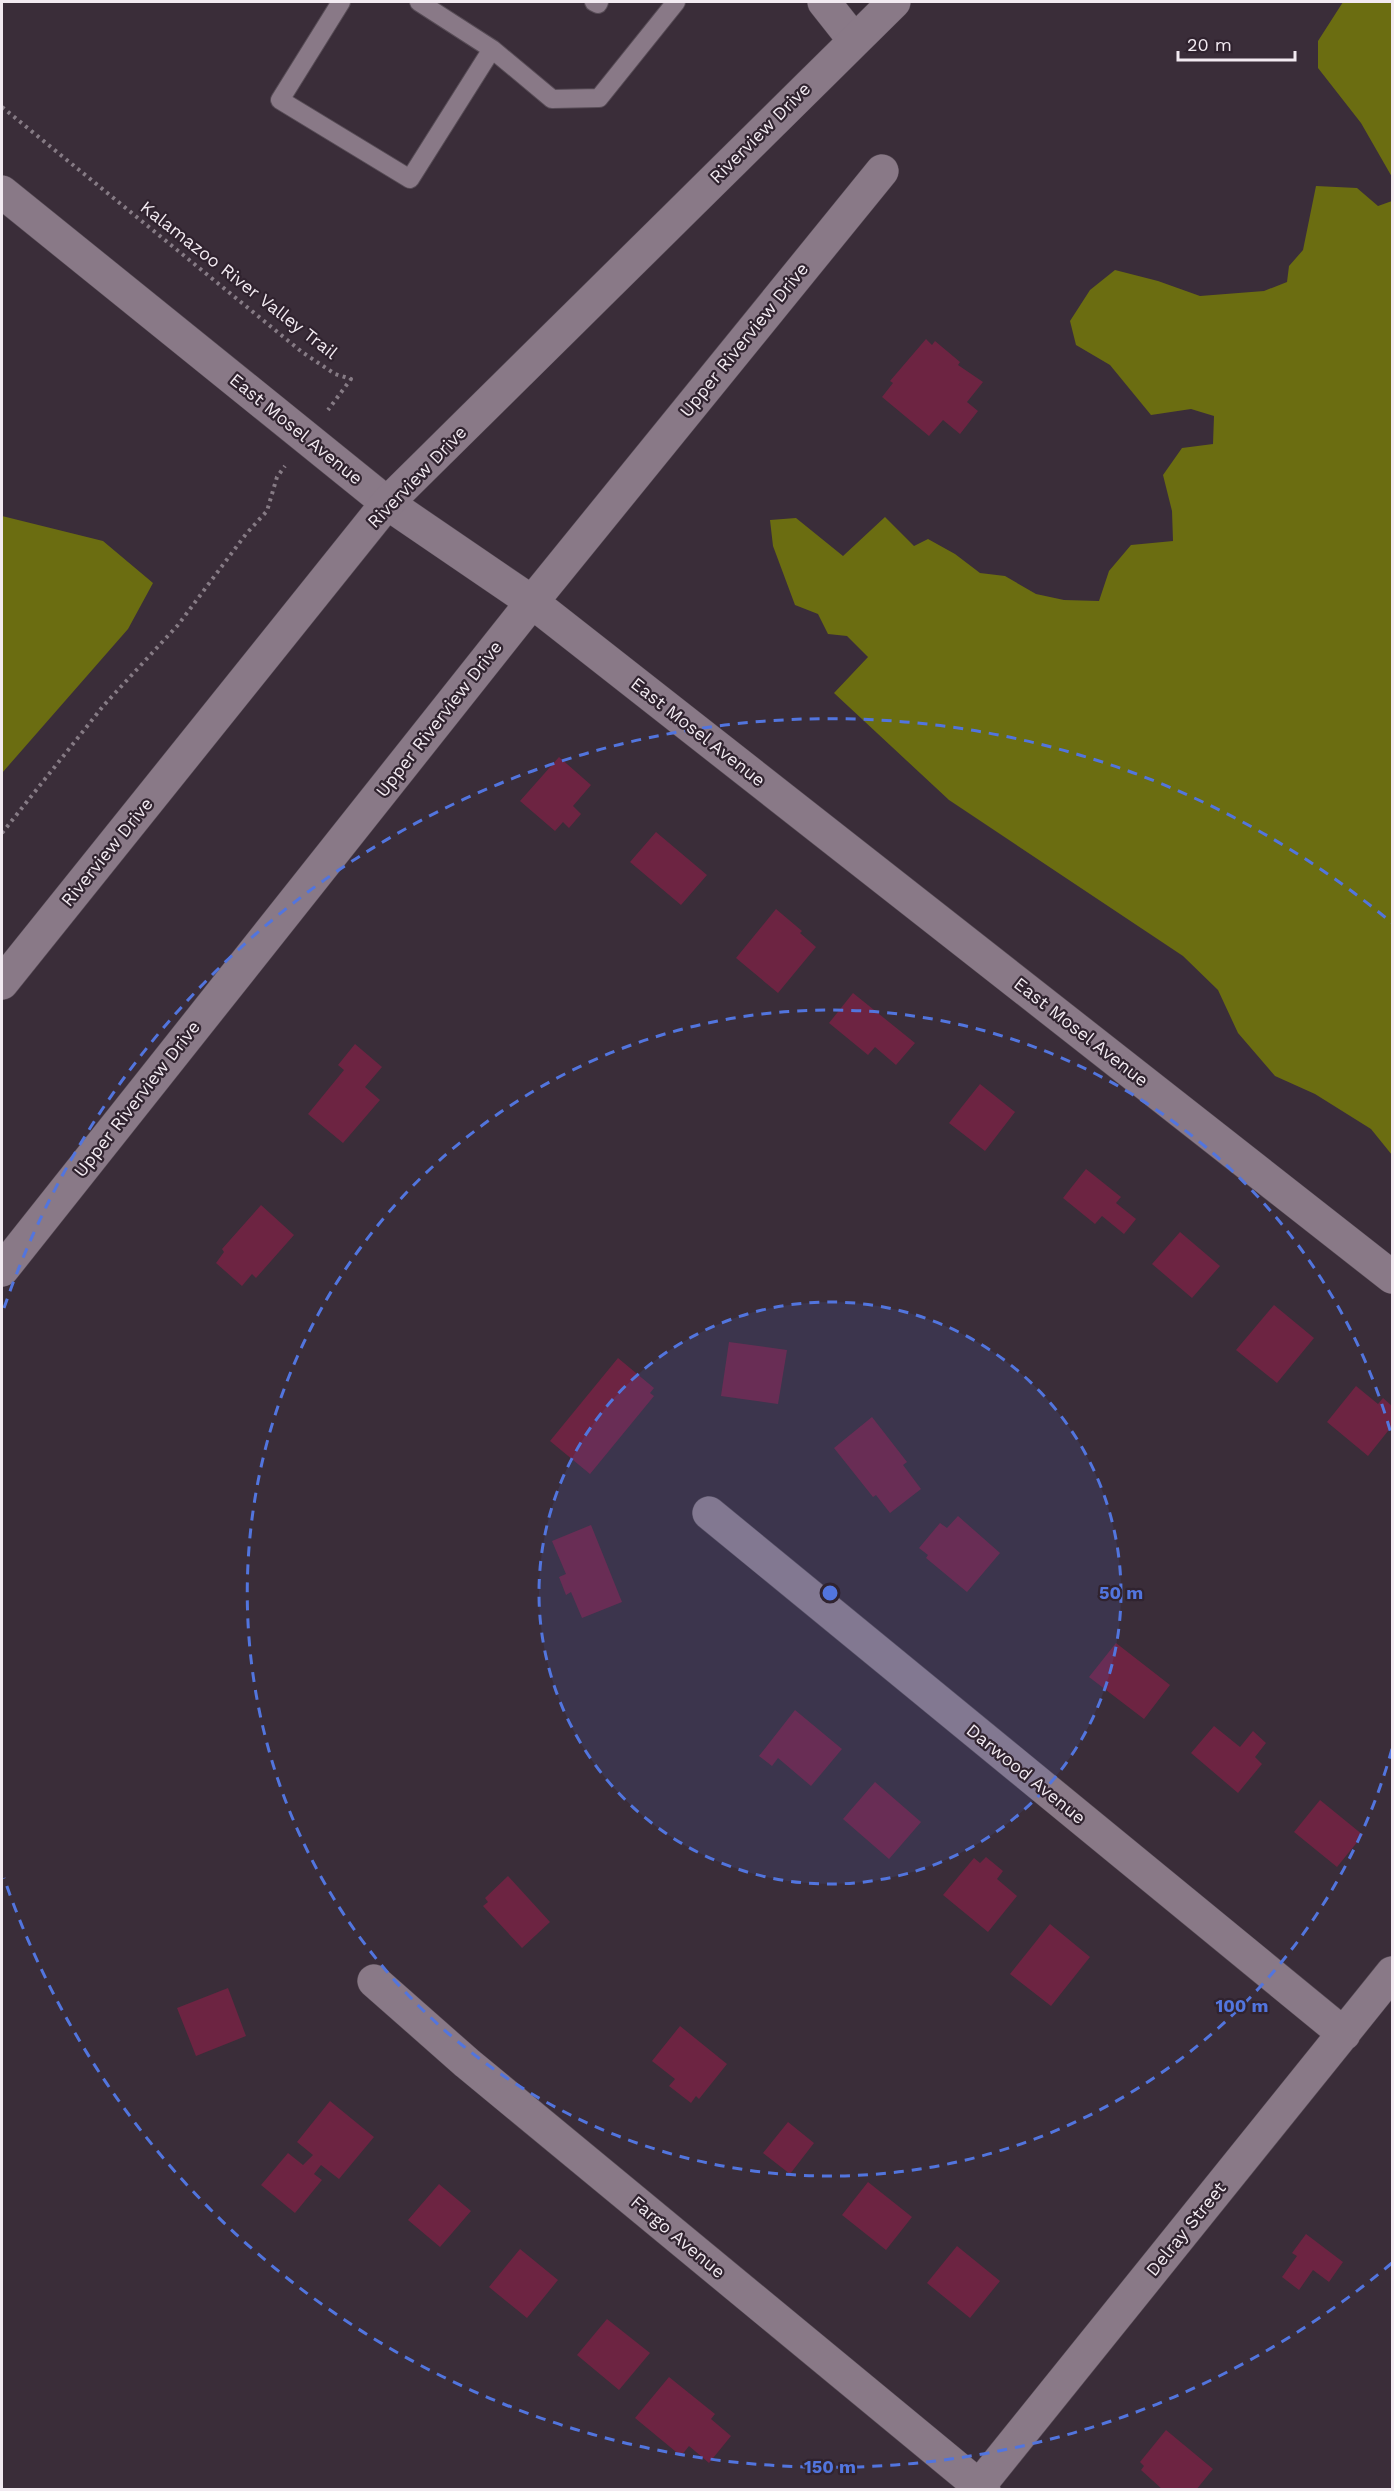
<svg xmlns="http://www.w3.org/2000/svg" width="1394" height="2491" font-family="'Work Sans',sans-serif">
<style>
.forest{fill:#6b6d11}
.building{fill:#6d2442}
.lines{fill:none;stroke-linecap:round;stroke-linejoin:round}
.lane-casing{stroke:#574c56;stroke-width:20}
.street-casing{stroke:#574c56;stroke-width:34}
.secondary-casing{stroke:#574c56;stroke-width:34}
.path{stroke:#867b85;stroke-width:4;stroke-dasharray:3 4.5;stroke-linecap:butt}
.lane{stroke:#897987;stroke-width:18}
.street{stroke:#897987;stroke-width:33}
.secondary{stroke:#897987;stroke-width:33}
.ring{fill:none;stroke:#5275de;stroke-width:3;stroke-dasharray:10 8}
.labels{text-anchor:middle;stroke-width:4.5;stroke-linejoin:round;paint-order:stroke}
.street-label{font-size:18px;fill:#f2eaf1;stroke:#30232f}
.centre{fill:#5275de;stroke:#30232f;stroke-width:3}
.ring-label{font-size:18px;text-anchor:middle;font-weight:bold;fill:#5275de;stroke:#30232f;stroke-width:4.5;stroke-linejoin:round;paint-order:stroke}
</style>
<rect width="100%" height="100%" fill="#3a2d39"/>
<!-- forest -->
<path class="forest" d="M 1343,2 L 1392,2 L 1392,177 L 1361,123 L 1318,68 L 1318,41 Z
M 1316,186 L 1357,188 L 1378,206 L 1392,201 L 1392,1155 L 1371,1129 L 1315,1094 L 1275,1076 L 1238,1033 L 1218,990 L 1183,956 L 949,800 L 834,693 L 868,657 L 847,636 L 828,634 L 818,614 L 795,605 L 773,546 L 770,520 L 796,518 L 843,556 L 885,517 L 914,546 L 928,539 L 955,554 L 980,573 L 1005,576 L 1036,594 L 1064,600 L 1099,601 L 1109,571 L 1131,545 L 1173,541 L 1172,511 L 1163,475 L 1182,448 L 1213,444 L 1214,416 L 1191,409 L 1151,415 L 1110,365 L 1076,345 L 1070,321 L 1090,290 L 1115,270 L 1158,281 L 1200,296 L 1264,291 L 1287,282 L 1289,266 L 1303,250 Z
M 2,516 L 103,541 L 153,583 L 128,629 L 2,773 Z"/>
<!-- building -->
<path class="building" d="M 926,339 L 932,345 L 935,341 L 960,362 L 958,365 L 983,382 L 967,402 L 978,411 L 960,434 L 943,420 L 929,436 L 882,397 L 893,383 L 890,381 Z
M 559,757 L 591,785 L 573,806 L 581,814 L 569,828 L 563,822 L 555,831 L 520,801 Z
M 656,832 L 707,875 L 681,905 L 630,862 Z
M 776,909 L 802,931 L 800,933 L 816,947 L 778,993 L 736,958 Z
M 853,993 L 915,1043 L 896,1065 L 875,1047 L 868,1055 L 829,1023 Z
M 355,1044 L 382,1067 L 365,1087 L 380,1100 L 343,1143 L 308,1114 L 344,1070 L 338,1065 Z
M 980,1084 L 1015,1112 L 985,1151 L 949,1123 Z
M 1086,1169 L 1121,1197 L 1116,1203 L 1136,1219 L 1124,1234 L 1102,1216 L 1095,1224 L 1063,1198 Z
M 261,1205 L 294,1235 L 256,1278 L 252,1274 L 242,1286 L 216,1263 L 224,1252 L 222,1249 Z
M 1180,1232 L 1220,1266 L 1192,1298 L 1152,1264 Z
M 1274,1305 L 1314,1338 L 1277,1383 L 1236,1350 Z
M 729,1342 L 787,1350 L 778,1404 L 721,1396 Z
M 618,1358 L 654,1388 L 650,1393 L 654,1396 L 590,1474 L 550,1441 Z
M 1356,1386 L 1378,1404 L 1383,1398 L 1392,1406 L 1392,1426 L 1368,1456 L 1327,1422 Z
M 872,1417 L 907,1462 L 903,1465 L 921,1489 L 890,1513 L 876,1495 L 873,1497 L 834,1448 Z
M 958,1516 L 1000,1553 L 967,1592 L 926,1558 L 928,1555 L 919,1548 L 940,1523 L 947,1528 Z
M 591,1525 L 622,1602 L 582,1618 L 571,1592 L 566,1595 L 559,1577 L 566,1574 L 552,1541 Z
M 1116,1643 L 1170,1685 L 1144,1719 L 1089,1677 Z
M 795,1710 L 842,1749 L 811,1786 L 778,1758 L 772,1766 L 759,1756 Z
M 1214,1726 L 1240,1747 L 1253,1731 L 1266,1743 L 1255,1757 L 1262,1764 L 1238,1793 L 1191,1753 Z
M 875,1782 L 921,1822 L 889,1859 L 843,1819 Z
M 1320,1800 L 1363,1835 L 1337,1867 L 1294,1832 Z
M 986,1857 L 1003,1871 L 997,1879 L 1017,1896 L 988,1932 L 943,1895 L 974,1858 L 980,1863 Z
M 508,1876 L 550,1922 L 522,1948 L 483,1906 L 488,1902 L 485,1898 Z
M 1050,1924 L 1090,1957 L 1051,2006 L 1010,1974 Z
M 228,1988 L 246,2036 L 196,2056 L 177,2008 Z
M 680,2026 L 727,2064 L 699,2099 L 696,2096 L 691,2103 L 669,2086 L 675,2079 L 652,2061 Z
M 330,2101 L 374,2137 L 339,2179 L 321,2165 L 314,2174 L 322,2180 L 295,2213 L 261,2185 L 288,2153 L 303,2165 L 313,2155 L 297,2142 Z
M 788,2122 L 814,2143 L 790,2174 L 763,2153 Z
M 868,2182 L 912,2217 L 886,2250 L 842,2215 Z
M 439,2184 L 471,2211 L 440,2247 L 408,2220 Z
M 1306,2234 L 1343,2262 L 1329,2282 L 1313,2270 L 1299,2290 L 1282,2277 L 1297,2256 L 1292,2253 Z
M 957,2246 L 1000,2281 L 970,2318 L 927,2283 Z
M 520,2249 L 558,2280 L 527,2318 L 489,2287 Z
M 607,2319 L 650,2353 L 619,2390 L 577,2355 Z
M 669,2377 L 715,2414 L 711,2419 L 731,2436 L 709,2463 L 689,2446 L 681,2456 L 635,2418 Z
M 1166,2430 L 1213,2469 L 1196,2490 L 1163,2490 L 1141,2470 L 1144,2466 L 1140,2462 Z"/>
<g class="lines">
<defs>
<path id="lane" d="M 341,2 L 280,100 L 410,179 L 492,49
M 419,2 L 492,49 L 552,99 L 599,98 L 676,2
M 594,2 L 598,4 L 599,2"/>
<path id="street" d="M 824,2 L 854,40
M 2,192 L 387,503 L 532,602 L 1392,1277
M 2,1270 L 532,602 L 882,171
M 709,1513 L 1344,2034
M 374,1981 L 467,2063 L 984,2490
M 979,2486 L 1392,1973"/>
<path id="secondary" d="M 2,983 L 387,503 L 894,2"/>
</defs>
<!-- lane casing -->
<use href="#lane" class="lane-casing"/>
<!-- street casing -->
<use href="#street" class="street-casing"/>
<!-- secondary casing -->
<use href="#secondary" class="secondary-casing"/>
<!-- path -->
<path class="path" d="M 2,107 L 302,352 L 335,374 L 351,379 L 328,410
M 2,833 L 104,705 L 178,625 L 246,534 L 267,511 L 277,477 L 285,466"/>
<!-- lane -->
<use href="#lane" class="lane"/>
<!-- street -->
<use href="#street" class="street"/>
<!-- secondary -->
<use href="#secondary" class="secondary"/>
</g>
<!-- distance rings -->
<circle cx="830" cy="1593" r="291" fill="#5275de" fill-opacity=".12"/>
<g class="ring">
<circle cx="830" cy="1593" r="291"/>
<path d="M1392 1749A583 583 0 1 1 1392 1437"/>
<path d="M1392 2263A874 874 0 0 1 4 1878M4 1308A874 874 0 0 1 1392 923"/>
</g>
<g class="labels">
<!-- street labels -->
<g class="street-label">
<text transform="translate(760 133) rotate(-45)" y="6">Riverview Drive</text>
<text transform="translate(239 280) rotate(38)" y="6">Kalamazoo River Valley Trail</text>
<text transform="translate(744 340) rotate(-51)" y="6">Upper Riverview Drive</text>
<text transform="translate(296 429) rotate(39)" y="6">East Mosel Avenue</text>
<text transform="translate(417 477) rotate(-46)" y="6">Riverview Drive</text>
<text transform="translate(439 719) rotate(-52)" y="6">Upper Riverview Drive</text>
<text transform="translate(698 732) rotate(38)" y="6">East Mosel Avenue</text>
<text transform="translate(107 852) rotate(-51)" y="6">Riverview Drive</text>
<text transform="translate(1081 1032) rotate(38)" y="6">East Mosel Avenue</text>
<text transform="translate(137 1099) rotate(-52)" y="6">Upper Riverview Drive</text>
<text transform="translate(1026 1774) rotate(39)" y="6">Darwood Avenue</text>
<text transform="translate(1186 2229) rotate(-51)" y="6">Delray Street</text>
<text transform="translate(678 2237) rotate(40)" y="6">Fargo Avenue</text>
</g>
</g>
<circle cx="830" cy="1593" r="9" class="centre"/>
<g class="ring-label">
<text x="1121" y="1599">50 m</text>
<text x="1242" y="2012">100 m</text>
<text x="830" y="2473">150 m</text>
</g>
<!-- border -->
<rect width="1394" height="2491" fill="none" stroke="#f2eaf1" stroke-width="6"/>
<!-- scale -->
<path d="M1178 51v9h117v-9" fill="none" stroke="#f2eaf1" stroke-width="3"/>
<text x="1187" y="51" font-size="18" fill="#f2eaf1" stroke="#30232f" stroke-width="4.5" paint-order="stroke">20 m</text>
</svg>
